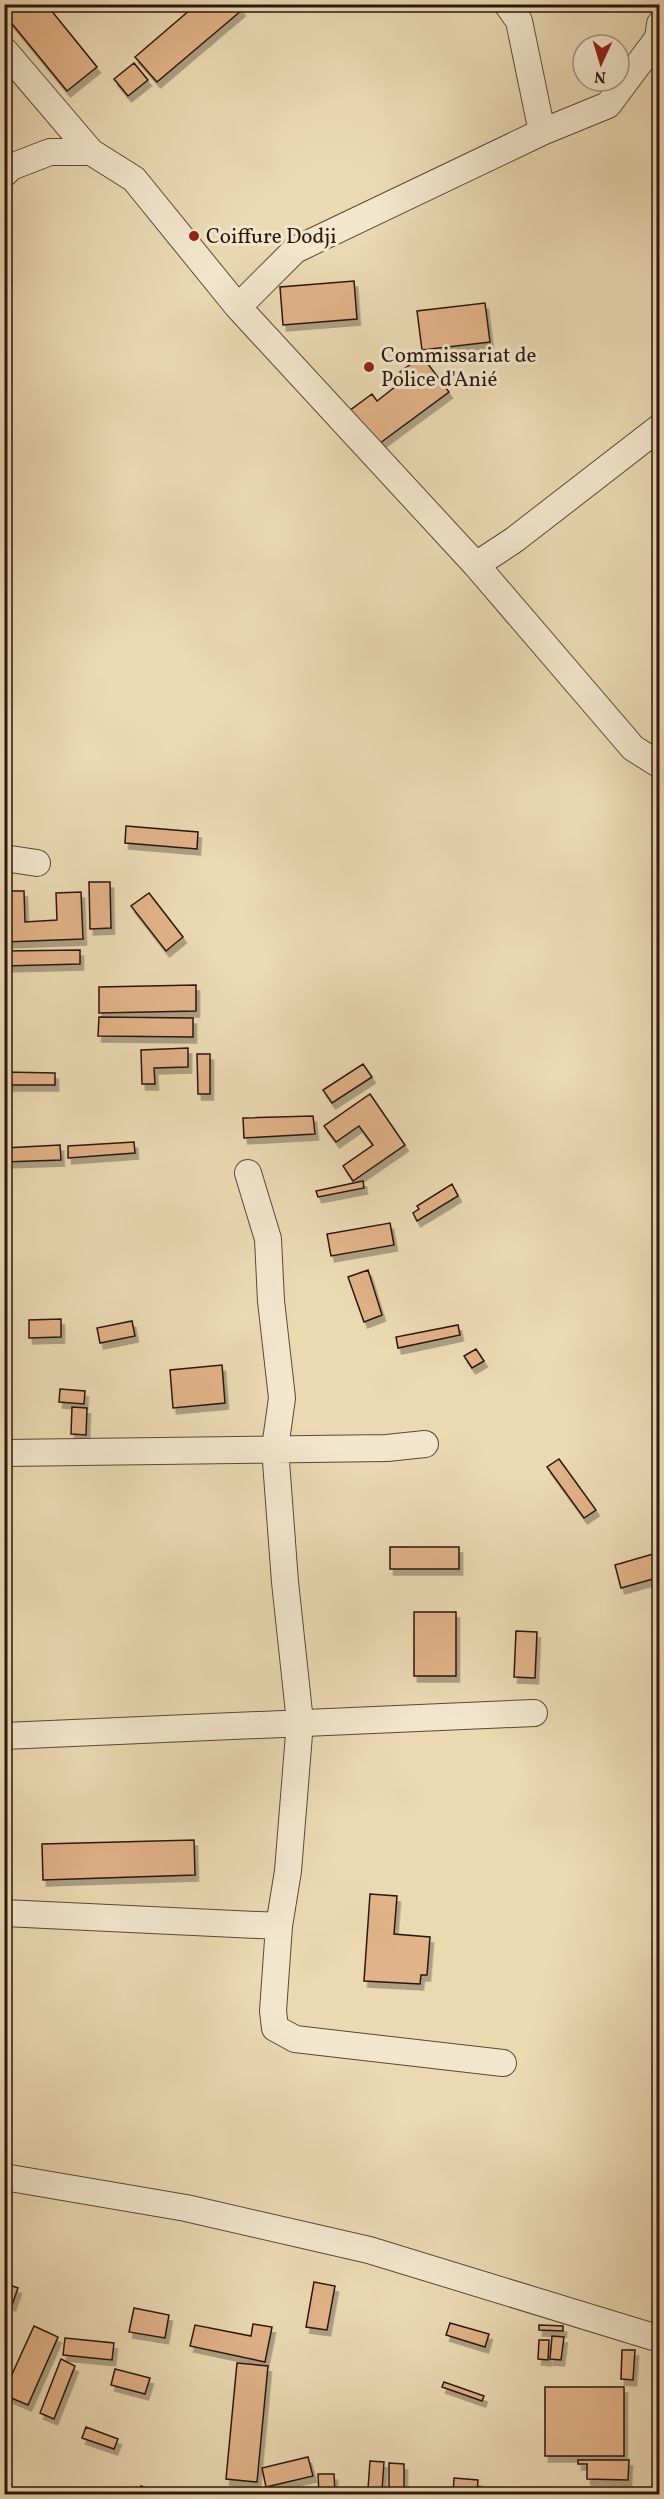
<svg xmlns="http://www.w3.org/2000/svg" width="664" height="2499" font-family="Vollkorn,serif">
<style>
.building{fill:#e2b288;stroke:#2b160e;stroke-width:1.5;filter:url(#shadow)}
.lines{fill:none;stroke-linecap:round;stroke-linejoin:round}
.street-casing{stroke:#5b4737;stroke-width:28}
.street{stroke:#f2e6cd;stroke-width:26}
.poi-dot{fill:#8f2418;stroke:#f2e6cd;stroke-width:2}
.labels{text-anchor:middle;stroke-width:6;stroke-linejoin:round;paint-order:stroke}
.poi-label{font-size:21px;fill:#2b160e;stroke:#f2e6cd;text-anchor:start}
</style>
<defs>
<filter id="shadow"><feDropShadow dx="3.5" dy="6" stdDeviation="0" flood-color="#0004"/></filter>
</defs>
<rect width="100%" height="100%" fill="#ebd9b2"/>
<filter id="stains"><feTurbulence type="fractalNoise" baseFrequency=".00333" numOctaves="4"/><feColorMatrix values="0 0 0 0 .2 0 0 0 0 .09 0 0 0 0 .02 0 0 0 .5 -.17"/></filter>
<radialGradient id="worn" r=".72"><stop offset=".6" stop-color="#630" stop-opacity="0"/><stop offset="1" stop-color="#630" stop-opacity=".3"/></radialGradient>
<!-- building -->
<path class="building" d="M 4,4 L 46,4 L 97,67 L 67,91 L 4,14 Z
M 197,4 L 237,4 L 242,10 L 157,82 L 135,57 Z
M 134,63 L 148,80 L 128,96 L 114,79 Z
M 354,281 L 357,319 L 283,325 L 280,287 Z
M 485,303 L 490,342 L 422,350 L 417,311 Z
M 422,356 L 449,392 L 376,446 L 349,411 L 372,394 L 377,401 L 405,379 L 400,372 Z
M 126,826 L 198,832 L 197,849 L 125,843 Z
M 89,882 L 110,882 L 111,928 L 90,929 Z
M 4,891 L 24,891 L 25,922 L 57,920 L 56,893 L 81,892 L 83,939 L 4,942 Z
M 149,893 L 183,937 L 166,951 L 131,906 Z
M 80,950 L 80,964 L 4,966 L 4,951 Z
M 196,985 L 196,1011 L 99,1013 L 99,987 Z
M 99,1017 L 193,1018 L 193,1037 L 98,1036 Z
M 188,1048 L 188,1067 L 154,1068 L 155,1084 L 142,1084 L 141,1050 Z
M 197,1054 L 210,1054 L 210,1094 L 198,1094 Z
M 363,1064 L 372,1077 L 332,1103 L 323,1090 Z
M 4,1072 L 55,1073 L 55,1085 L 4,1085 Z
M 370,1094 L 405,1145 L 353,1181 L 343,1166 L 373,1145 L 359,1126 L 336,1142 L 324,1126 Z
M 313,1116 L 315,1134 L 244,1138 L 243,1118 Z
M 134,1142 L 135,1153 L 68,1158 L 68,1146 Z
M 60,1145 L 61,1160 L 4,1162 L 4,1148 Z
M 363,1181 L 364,1188 L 318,1197 L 316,1191 Z
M 452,1184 L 458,1196 L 417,1221 L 413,1213 L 419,1209 L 417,1206 Z
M 390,1223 L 394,1245 L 331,1256 L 327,1234 Z
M 368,1270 L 382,1315 L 364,1322 L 348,1277 Z
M 61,1319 L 61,1337 L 29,1338 L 29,1320 Z
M 132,1321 L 135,1336 L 100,1343 L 97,1328 Z
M 458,1325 L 460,1335 L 398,1348 L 396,1337 Z
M 476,1349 L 484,1361 L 472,1368 L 464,1356 Z
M 222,1365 L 225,1403 L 173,1408 L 170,1370 Z
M 60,1389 L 85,1391 L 84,1404 L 59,1402 Z
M 72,1407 L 87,1408 L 86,1435 L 71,1434 Z
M 559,1459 L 596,1510 L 584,1518 L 547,1467 Z
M 390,1547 L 459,1547 L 459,1569 L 390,1569 Z
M 660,1552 L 660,1577 L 621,1588 L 615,1565 Z
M 414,1612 L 456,1612 L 456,1676 L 414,1676 Z
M 516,1631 L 537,1632 L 535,1678 L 514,1677 Z
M 194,1840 L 195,1875 L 43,1880 L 42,1844 Z
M 370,1894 L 397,1896 L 394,1934 L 430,1937 L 427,1975 L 421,1975 L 420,1984 L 364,1981 Z
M 314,2282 L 335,2286 L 327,2330 L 306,2327 Z
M 4,2283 L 18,2288 L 12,2305 L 4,2302 Z
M 134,2308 L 169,2315 L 165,2338 L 129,2332 Z
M 450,2323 L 489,2334 L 485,2347 L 446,2335 Z
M 253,2324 L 272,2327 L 265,2362 L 190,2346 L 195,2325 L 251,2336 Z
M 539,2325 L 563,2326 L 563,2331 L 539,2330 Z
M 34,2326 L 58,2337 L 28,2405 L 4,2395 L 4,2392 Z
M 552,2336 L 564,2337 L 561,2360 L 550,2359 Z
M 65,2338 L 114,2343 L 112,2360 L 63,2355 Z
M 539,2340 L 549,2340 L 548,2360 L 538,2359 Z
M 622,2350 L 635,2350 L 633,2380 L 621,2379 Z
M 61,2359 L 75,2366 L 54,2419 L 40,2413 Z
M 237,2363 L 268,2366 L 257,2482 L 226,2479 Z
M 115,2369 L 150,2378 L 145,2394 L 111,2385 Z
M 444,2382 L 484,2396 L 482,2401 L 442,2387 Z
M 545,2387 L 624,2387 L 624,2456 L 545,2456 Z
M 86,2427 L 118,2439 L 114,2449 L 82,2438 Z
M 308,2457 L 313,2476 L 266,2487 L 262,2468 Z
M 578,2460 L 629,2460 L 628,2480 L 587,2479 L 587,2464 L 578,2464 Z
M 370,2461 L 384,2462 L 382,2490 L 368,2489 Z
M 389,2463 L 404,2464 L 404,2494 L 389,2494 Z
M 318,2474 L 334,2474 L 335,2494 L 319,2494 Z
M 454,2478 L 478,2480 L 477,2494 L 453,2494 Z
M 141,2486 L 156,2492 L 155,2494 L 137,2494 Z"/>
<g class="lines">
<defs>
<path id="street" d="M 507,4 L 519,21 L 542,132
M 4,50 L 91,152
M 4,174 L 11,167 L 50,152 L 91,152 L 134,179 L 238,307 L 476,565 L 633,748 L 660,765
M 238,307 L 295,250 L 542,132 L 608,105 L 658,38 L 660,24
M 476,565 L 514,540 L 660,427
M 4,858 L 37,863
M 248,1173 L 268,1239 L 271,1301 L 282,1398 L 275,1448 L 285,1582 L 300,1722 L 288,1871 L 279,1926 L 273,2011 L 275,2028 L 295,2039 L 503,2063
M 4,1453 L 387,1448 L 425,1444
M 4,1736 L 534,1713
M 4,1913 L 279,1926
M 4,2177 L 186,2208 L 369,2250 L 660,2339"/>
</defs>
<!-- street casing -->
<use href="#street" class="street-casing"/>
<!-- street -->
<use href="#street" class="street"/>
</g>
<!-- markers -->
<g class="poi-dot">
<circle cx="194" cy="236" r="6"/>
<circle cx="369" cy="367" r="6"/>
</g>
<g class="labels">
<!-- poi labels -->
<g class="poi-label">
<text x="206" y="243">Coiffure Dodji</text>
<text x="381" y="362">Commissariat de<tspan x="381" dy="24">Police d'Anié</tspan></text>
</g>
</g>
<!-- margin -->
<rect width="664" height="2499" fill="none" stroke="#ebd9b2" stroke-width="24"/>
<rect x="6" y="6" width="652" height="2487" fill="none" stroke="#2b160e" stroke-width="3"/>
<rect x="12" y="12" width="640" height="2475" fill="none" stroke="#2b160e" stroke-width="1.5"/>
<!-- north arrow -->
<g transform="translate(601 63) rotate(184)"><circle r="28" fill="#f2e6cd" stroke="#a29381" stroke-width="1.5"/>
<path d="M0-4.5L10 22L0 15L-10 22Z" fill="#8f2418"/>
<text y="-9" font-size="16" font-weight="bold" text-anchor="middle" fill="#2b160e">N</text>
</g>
<rect width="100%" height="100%" filter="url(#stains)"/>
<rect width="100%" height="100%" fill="url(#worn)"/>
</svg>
